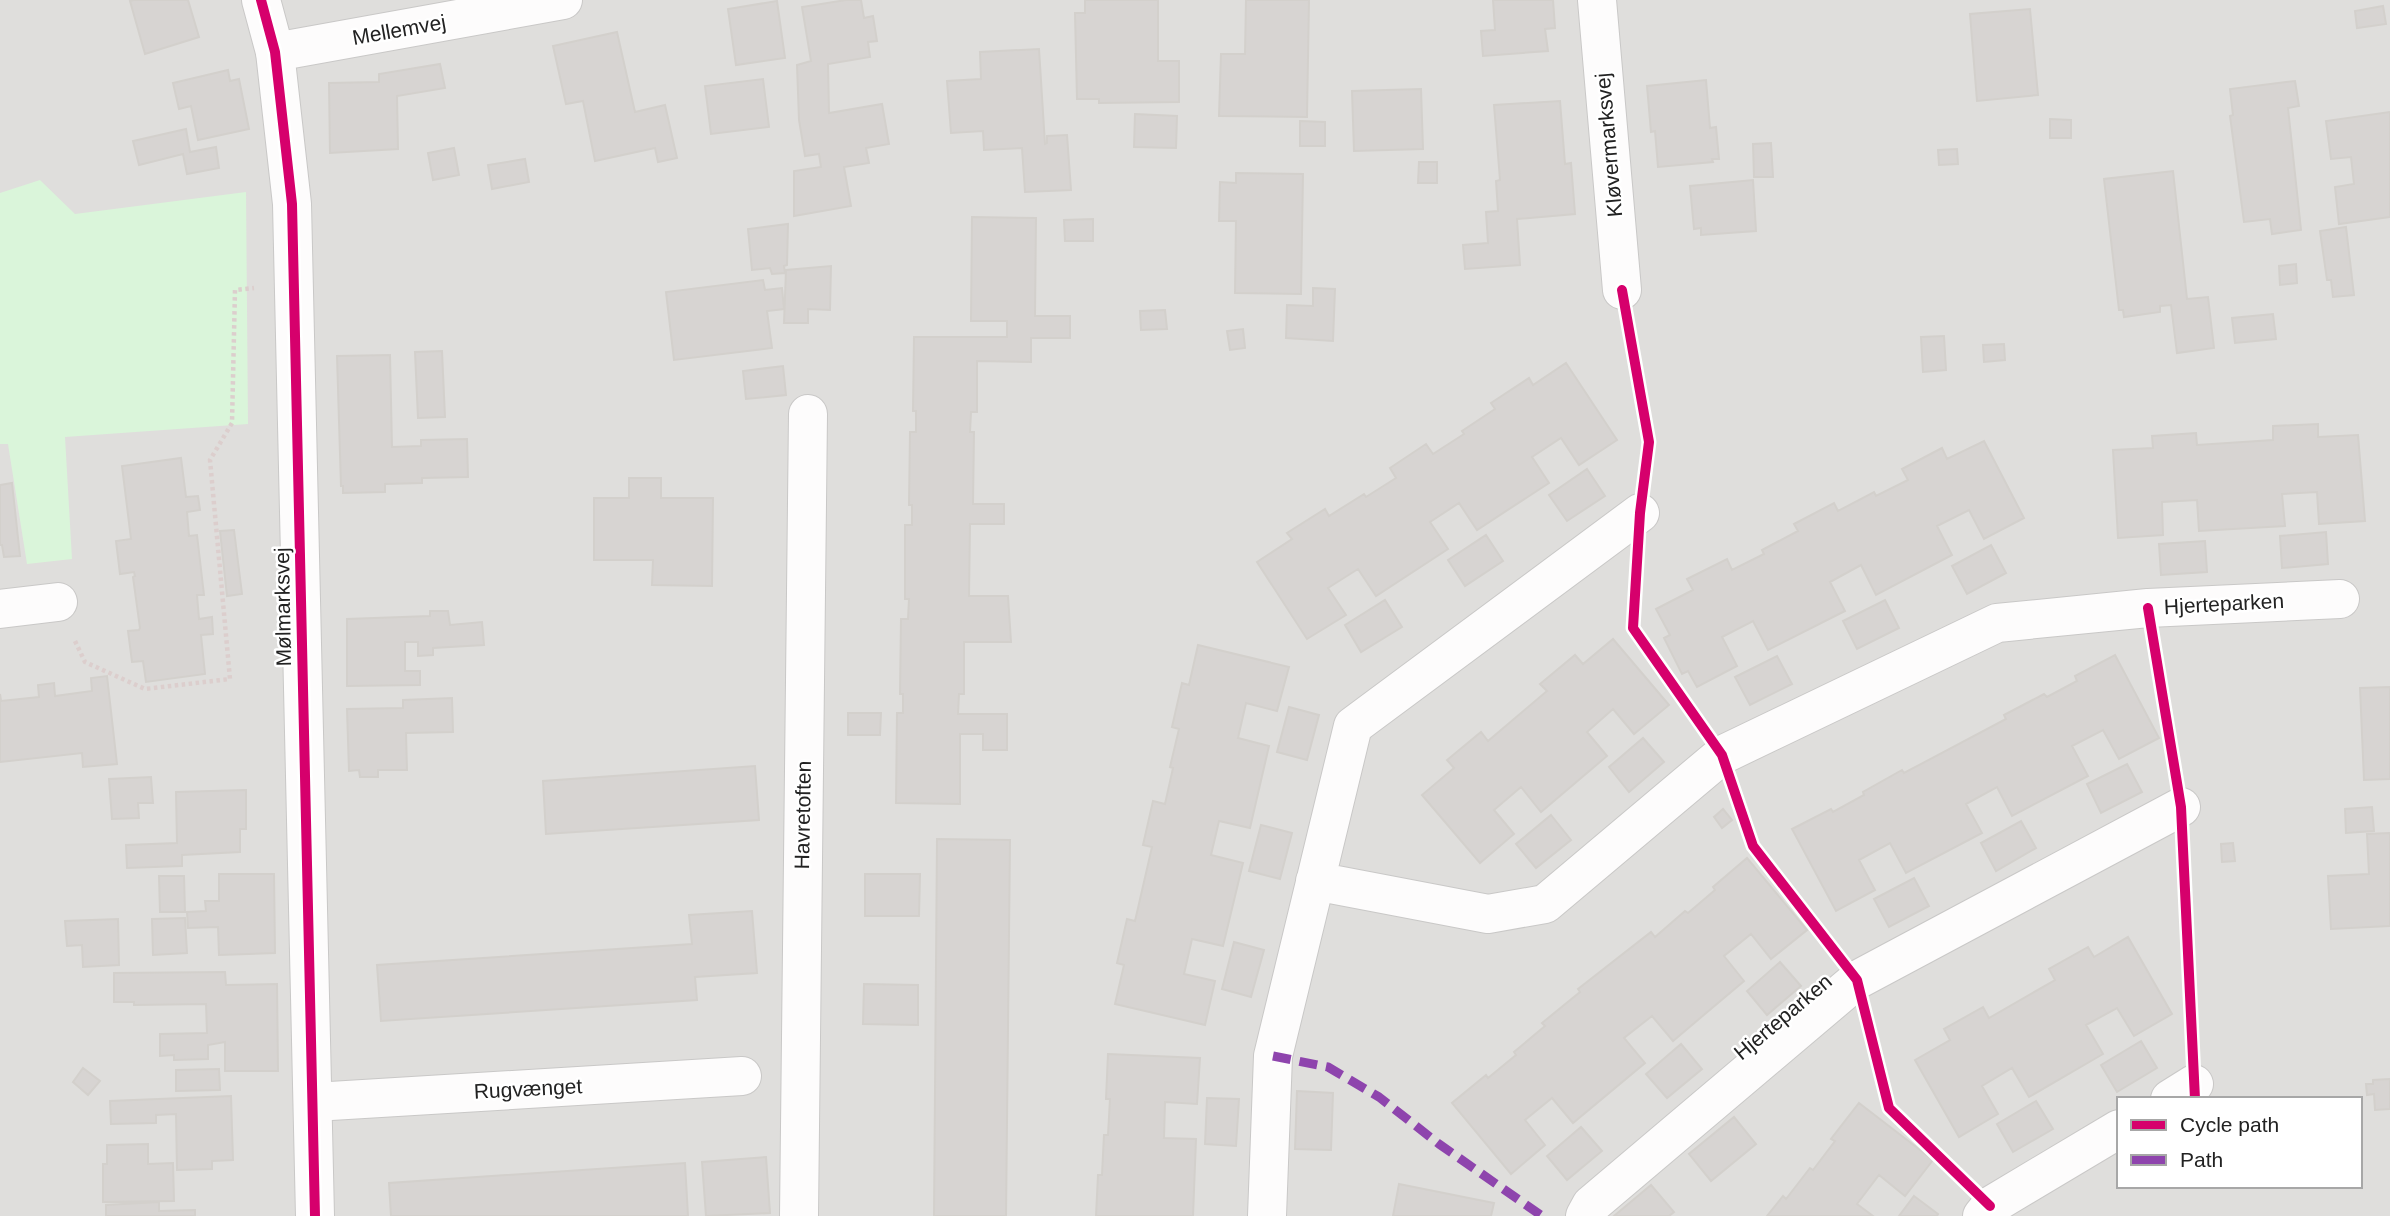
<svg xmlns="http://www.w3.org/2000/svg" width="2390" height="1216" font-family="Helvetica,sans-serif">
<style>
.residential{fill:#dfdedc;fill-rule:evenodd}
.park{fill:#daf5da}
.building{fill:#d7d4d2;stroke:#d3d0cc;stroke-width:2}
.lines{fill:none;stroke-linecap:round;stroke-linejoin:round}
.minor-casing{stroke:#c9c8c7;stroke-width:40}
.tertiary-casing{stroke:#c9c8c7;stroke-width:40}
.path{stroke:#dccecd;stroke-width:4.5;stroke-dasharray:3.5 3.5;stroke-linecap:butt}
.minor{stroke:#fdfcfc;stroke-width:38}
.tertiary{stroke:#fdfcfc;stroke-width:38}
.quiet{stroke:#8e44ad;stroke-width:9;stroke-dasharray:18 9;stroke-linecap:butt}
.cycleway-casing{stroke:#fff;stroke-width:15}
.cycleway{stroke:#d6006c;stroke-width:10}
.labels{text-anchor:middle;stroke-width:5;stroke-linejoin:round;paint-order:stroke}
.street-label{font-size:21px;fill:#222;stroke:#fff}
</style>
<rect width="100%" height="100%" fill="#f0eeeb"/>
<!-- residential -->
<path class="residential" d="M 0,0 L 2390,0 L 2390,1216 L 0,1216 ZM 2119,1099 L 2360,1099 L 2360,1186 L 2119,1186 Z"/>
<!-- park -->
<path class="park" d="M 40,180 L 75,214 L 246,192 L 248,424 L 65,437 L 72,559 L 27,564 L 8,444 L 0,444 L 0,193 Z"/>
<!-- building -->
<path class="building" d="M 134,0 L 188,0 L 199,37 L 145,54 L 130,1 Z
M 846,0 L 861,0 L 864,18 L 873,16 L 877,41 L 868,42 L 870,57 L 828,64 L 829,113 L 882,104 L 889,144 L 866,148 L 869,163 L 844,167 L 851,206 L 794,216 L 794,171 L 821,167 L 819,154 L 805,156 L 799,120 L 797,65 L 811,61 L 802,7 Z
M 1085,0 L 1158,0 L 1158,61 L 1179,61 L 1179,102 L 1099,103 L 1099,99 L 1077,99 L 1075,13 L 1085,13 Z
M 1246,0 L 1309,0 L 1307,117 L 1219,116 L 1221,54 L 1245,54 Z
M 1493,0 L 1553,0 L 1555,28 L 1545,29 L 1548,51 L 1483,56 L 1481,31 L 1495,30 Z
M 777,1 L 785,58 L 736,65 L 728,9 Z
M 2383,6 L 2386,24 L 2357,28 L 2355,11 Z
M 2030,9 L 2038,95 L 1977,101 L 1970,14 Z
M 617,32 L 635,112 L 665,105 L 677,158 L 658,162 L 655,148 L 595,161 L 583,101 L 566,104 L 553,46 Z
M 1039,49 L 1045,144 L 1047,143 L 1047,136 L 1067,135 L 1071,190 L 1025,192 L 1022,148 L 984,150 L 983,131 L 951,133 L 947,81 L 981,79 L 980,52 Z
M 440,64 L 445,88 L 397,96 L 398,149 L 330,153 L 329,83 L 379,82 L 379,74 Z
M 228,70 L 230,81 L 239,79 L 249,129 L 198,140 L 191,106 L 179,109 L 173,83 Z
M 763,79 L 769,127 L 711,134 L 705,86 Z
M 1706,80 L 1710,128 L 1716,127 L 1719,159 L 1712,159 L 1713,162 L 1658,167 L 1655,131 L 1651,132 L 1647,86 Z
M 2295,81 L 2299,106 L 2288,108 L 2301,230 L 2272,234 L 2270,219 L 2244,222 L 2230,116 L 2233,115 L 2230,89 Z
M 1421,89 L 1423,149 L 1354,151 L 1352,91 Z
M 1560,101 L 1565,164 L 1571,163 L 1575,214 L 1517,219 L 1520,265 L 1465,269 L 1463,245 L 1488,243 L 1486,212 L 1498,211 L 1496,181 L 1500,180 L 1494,105 Z
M 2390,112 L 2390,217 L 2339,224 L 2335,187 L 2354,184 L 2351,157 L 2331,159 L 2326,121 Z
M 1135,114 L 1177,116 L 1176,148 L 1134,147 Z
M 2050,119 L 2071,120 L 2071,138 L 2050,138 Z
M 1300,121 L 1325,122 L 1325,146 L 1300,146 Z
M 186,129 L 190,152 L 216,147 L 219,168 L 187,174 L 183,154 L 139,165 L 133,141 Z
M 1771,143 L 1773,177 L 1754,177 L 1753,144 Z
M 454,148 L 459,175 L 433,180 L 428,153 Z
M 1957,149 L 1958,164 L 1939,165 L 1938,150 Z
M 525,159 L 529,182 L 492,189 L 488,165 Z
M 1419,162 L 1437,162 L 1437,183 L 1418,183 Z
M 2173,171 L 2187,299 L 2208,297 L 2214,348 L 2177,353 L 2171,305 L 2160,306 L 2160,312 L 2124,317 L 2123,310 L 2119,310 L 2104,179 Z
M 1236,173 L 1303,174 L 1301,294 L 1235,293 L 1236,221 L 1219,221 L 1220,182 L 1236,183 Z
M 1753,180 L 1756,231 L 1701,235 L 1701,228 L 1694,229 L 1690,186 Z
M 972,217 L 1036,218 L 1035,316 L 1070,316 L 1070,338 L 1031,338 L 1031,362 L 977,361 L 977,412 L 971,412 L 970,432 L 974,432 L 973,504 L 1004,504 L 1004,524 L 970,524 L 969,596 L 1008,596 L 1011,642 L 964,642 L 964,694 L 959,694 L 958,714 L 1007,714 L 1007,750 L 983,750 L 983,734 L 960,734 L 960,804 L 896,803 L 897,713 L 903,713 L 903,694 L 900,694 L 901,619 L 908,619 L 909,599 L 905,599 L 905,525 L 912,525 L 912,505 L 909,505 L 910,432 L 916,432 L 916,411 L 913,411 L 914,337 L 1007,337 L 1007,321 L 971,321 Z
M 1093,219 L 1093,241 L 1065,241 L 1064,220 Z
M 788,224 L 787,265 L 784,266 L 785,273 L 772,274 L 770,268 L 752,270 L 748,229 Z
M 2346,227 L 2354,295 L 2333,297 L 2331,280 L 2327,280 L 2320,231 Z
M 2296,264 L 2297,283 L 2280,285 L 2279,266 Z
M 831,266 L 830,310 L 808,309 L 808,323 L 784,323 L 786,270 Z
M 763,280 L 765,290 L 782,288 L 784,309 L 767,311 L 772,348 L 674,360 L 666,292 Z
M 1313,288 L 1335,289 L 1333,341 L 1286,338 L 1287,305 L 1313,306 Z
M 1165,310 L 1167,329 L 1141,330 L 1140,311 Z
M 2273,314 L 2276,339 L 2235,343 L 2232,318 Z
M 1243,329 L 1245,348 L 1230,350 L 1227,331 Z
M 1944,336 L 1946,370 L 1923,372 L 1921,337 Z
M 2004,344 L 2005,360 L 1984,362 L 1983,345 Z
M 442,351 L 445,417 L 418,418 L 415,352 Z
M 390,355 L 392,447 L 421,446 L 421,440 L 467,439 L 468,477 L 422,478 L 422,483 L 385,484 L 385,492 L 343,493 L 343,486 L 341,486 L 337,356 Z
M 1566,363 L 1617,440 L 1579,465 L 1561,438 L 1532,457 L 1549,483 L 1477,530 L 1459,503 L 1430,522 L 1448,549 L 1376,596 L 1358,569 L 1328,588 L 1346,615 L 1307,639 L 1257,562 L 1292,539 L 1287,533 L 1325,509 L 1329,516 L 1364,494 L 1366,497 L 1396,478 L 1390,468 L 1426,444 L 1433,454 L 1464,434 L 1462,431 L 1495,409 L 1491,403 L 1529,378 L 1533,385 Z
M 783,366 L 786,395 L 746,399 L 743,371 Z
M 2318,424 L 2318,437 L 2358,435 L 2365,521 L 2319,524 L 2317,492 L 2282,494 L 2285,526 L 2199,531 L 2197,500 L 2162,502 L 2163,535 L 2118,538 L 2113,450 L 2153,448 L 2152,436 L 2196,433 L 2197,445 L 2273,440 L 2273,426 Z
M 1984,441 L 2024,518 L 1984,539 L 1969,510 L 1937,526 L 1952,555 L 1876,595 L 1861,565 L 1830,582 L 1845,611 L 1768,650 L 1753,621 L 1722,637 L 1737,666 L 1697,687 L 1688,671 L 1682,674 L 1664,638 L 1670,635 L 1656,609 L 1693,590 L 1687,579 L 1727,559 L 1732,570 L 1764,554 L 1762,550 L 1798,531 L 1794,524 L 1834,503 L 1838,511 L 1874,492 L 1876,496 L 1908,480 L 1902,469 L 1942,448 L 1947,459 Z
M 181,458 L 186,497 L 198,496 L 200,510 L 187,512 L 189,536 L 197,535 L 204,595 L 197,595 L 199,619 L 212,617 L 213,634 L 201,635 L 205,674 L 146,682 L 143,661 L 132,662 L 128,631 L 139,630 L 140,628 L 133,577 L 135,576 L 134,572 L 120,574 L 116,541 L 131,539 L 122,466 Z
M 1587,469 L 1605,496 L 1567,521 L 1549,495 Z
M 629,478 L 661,478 L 661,498 L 713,498 L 712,586 L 652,585 L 653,560 L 594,560 L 594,498 L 629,498 Z
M 12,483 L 20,556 L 4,557 L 2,545 L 0,545 L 0,485 Z
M 234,530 L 242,594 L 227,596 L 220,531 Z
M 2326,532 L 2328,564 L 2282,568 L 2280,536 Z
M 1486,535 L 1503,561 L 1465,586 L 1448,560 Z
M 2205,541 L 2207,572 L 2161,575 L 2159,544 Z
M 1991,545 L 2006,573 L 1967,594 L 1952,566 Z
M 1385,600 L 1402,627 L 1361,652 L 1345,625 Z
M 1885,600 L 1899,628 L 1857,649 L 1843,621 Z
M 430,611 L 448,611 L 450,625 L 482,622 L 484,645 L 433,648 L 433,655 L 418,656 L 418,642 L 405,642 L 405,671 L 420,671 L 420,685 L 347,686 L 347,619 L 430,616 Z
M 1613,639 L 1669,705 L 1634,734 L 1613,709 L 1587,732 L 1607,756 L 1541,812 L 1521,787 L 1494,810 L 1514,834 L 1480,863 L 1422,795 L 1454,768 L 1447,760 L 1481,732 L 1488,741 L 1547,691 L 1540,684 L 1575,655 L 1583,664 Z
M 1198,645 L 1289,667 L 1277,711 L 1246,703 L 1238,738 L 1269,746 L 1250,828 L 1219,821 L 1211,855 L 1243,863 L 1223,946 L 1192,939 L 1184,974 L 1215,981 L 1205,1025 L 1115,1004 L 1124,965 L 1117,963 L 1127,919 L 1135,921 L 1152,847 L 1143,845 L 1153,801 L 1165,804 L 1173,768 L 1170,767 L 1179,729 L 1172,727 L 1182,683 L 1189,685 Z
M 2115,655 L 2159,738 L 2119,759 L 2103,730 L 2072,746 L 2088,776 L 2012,816 L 1997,787 L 1966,804 L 1982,833 L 1906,873 L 1890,843 L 1859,860 L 1875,890 L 1836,911 L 1792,829 L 1831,809 L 1833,812 L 1864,795 L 1863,792 L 1902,770 L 1904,773 L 2006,719 L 2004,715 L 2044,694 L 2047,697 L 2077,681 L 2075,676 Z
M 1777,656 L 1792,684 L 1750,705 L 1735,677 Z
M 107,676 L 117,764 L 83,767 L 82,753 L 0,762 L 0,694 L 1,701 L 39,697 L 38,685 L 54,683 L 55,696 L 92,691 L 91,678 Z
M 2390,687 L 2390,779 L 2364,780 L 2360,688 Z
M 452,698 L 453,732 L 406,733 L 407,770 L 378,770 L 378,777 L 360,777 L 359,770 L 349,771 L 347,709 L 403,708 L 403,700 Z
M 1289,707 L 1319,715 L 1307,760 L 1277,752 Z
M 848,713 L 881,713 L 880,735 L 848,735 Z
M 1643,738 L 1664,762 L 1629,792 L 1609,767 Z
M 2127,764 L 2142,792 L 2101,813 L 2087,784 Z
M 755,766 L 759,820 L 546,834 L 543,781 Z
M 151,777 L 153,803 L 138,803 L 139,818 L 112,819 L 109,779 Z
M 246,790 L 246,829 L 240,829 L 240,852 L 182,855 L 182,866 L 127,868 L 126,845 L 177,843 L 176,792 Z
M 2372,807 L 2374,831 L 2346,833 L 2345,809 Z
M 1723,809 L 1732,820 L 1722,828 L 1714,817 Z
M 1551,815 L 1571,840 L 1536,868 L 1516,844 Z
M 2021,821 L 2036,848 L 1996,871 L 1981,843 Z
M 1261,825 L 1292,833 L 1280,879 L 1249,871 Z
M 2390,833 L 2390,926 L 2331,929 L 2328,876 L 2369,874 L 2367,834 Z
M 937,839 L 1010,840 L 1006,1216 L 934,1216 Z
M 2233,843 L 2235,861 L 2222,862 L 2221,844 Z
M 1747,858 L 1807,930 L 1771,959 L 1751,934 L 1724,956 L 1744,981 L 1673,1041 L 1652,1016 L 1624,1038 L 1645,1063 L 1573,1123 L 1552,1098 L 1525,1120 L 1545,1145 L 1511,1174 L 1452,1103 L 1486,1075 L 1488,1078 L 1516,1055 L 1514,1052 L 1545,1026 L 1542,1023 L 1580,992 L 1578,989 L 1651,932 L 1655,937 L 1685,911 L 1688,913 L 1715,890 L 1713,887 Z
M 219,874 L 274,874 L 275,953 L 219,955 L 218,927 L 188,928 L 187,912 L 206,911 L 205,901 L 219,901 Z
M 865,874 L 920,874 L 919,916 L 865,916 Z
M 159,876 L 184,876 L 185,912 L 160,912 Z
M 1914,878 L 1929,906 L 1889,927 L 1874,899 Z
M 752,911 L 757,973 L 695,977 L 697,1000 L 381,1021 L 377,965 L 692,944 L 689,915 Z
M 185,918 L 187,953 L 153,955 L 152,919 Z
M 118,919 L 119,965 L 83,967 L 82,945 L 67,946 L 65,921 Z
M 2128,937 L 2172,1014 L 2134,1036 L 2117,1008 L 2086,1025 L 2103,1054 L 2029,1097 L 2012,1068 L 1982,1086 L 1998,1114 L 1959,1137 L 1915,1060 L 1950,1040 L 1944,1029 L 1983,1007 L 1989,1018 L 2055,980 L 2049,969 L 2088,947 L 2094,957 Z
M 1234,942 L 1264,950 L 1251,997 L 1222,989 Z
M 1780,962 L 1801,986 L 1767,1015 L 1747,991 Z
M 225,972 L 226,985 L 277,984 L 278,1071 L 225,1071 L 225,1042 L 208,1045 L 208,1059 L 174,1060 L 174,1055 L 160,1056 L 160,1034 L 207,1033 L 206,1004 L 134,1005 L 134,1002 L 114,1002 L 114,973 Z
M 864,984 L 918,985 L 918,1025 L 863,1024 Z
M 2141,1041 L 2157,1068 L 2117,1092 L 2101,1065 Z
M 1681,1044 L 1702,1069 L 1667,1098 L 1646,1074 Z
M 1108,1054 L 1200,1058 L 1197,1104 L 1165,1102 L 1164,1138 L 1196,1139 L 1193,1216 L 1096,1216 L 1098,1175 L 1102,1175 L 1104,1135 L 1108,1135 L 1110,1099 L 1106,1099 Z
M 83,1068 L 100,1081 L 88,1095 L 73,1082 Z
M 219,1069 L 220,1090 L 176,1091 L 176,1070 Z
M 2390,1079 L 2390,1109 L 2375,1110 L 2374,1094 L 2367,1095 L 2366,1084 L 2373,1084 L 2373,1080 Z
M 1297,1091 L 1333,1093 L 1331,1150 L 1295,1149 Z
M 231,1096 L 233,1160 L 212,1161 L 212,1169 L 177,1170 L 176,1114 L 156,1115 L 156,1123 L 111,1124 L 110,1101 Z
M 1207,1098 L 1239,1099 L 1236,1146 L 1205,1144 Z
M 2036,1101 L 2053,1129 L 2013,1152 L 1997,1124 Z
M 1859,1103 L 1933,1160 L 1905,1196 L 1879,1175 L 1857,1204 L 1873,1216 L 1767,1216 L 1783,1196 L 1786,1199 L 1810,1168 L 1813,1170 L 1835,1141 L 1831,1139 Z
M 1734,1117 L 1756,1144 L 1711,1181 L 1689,1154 Z
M 1581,1127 L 1602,1151 L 1567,1180 L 1547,1156 Z
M 148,1144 L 148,1164 L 173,1163 L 174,1201 L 103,1202 L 103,1164 L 107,1164 L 107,1145 Z
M 766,1157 L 770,1213 L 706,1216 L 702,1162 Z
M 685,1163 L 688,1216 L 391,1216 L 389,1183 Z
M 1399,1184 L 1494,1203 L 1491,1216 L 1393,1216 Z
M 1651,1185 L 1674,1212 L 1669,1216 L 1614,1216 Z
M 1914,1196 L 1938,1214 L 1937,1216 L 1899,1216 Z
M 159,1202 L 159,1211 L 195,1210 L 195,1216 L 106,1216 L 106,1205 Z"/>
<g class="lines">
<defs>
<path id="minor" d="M 1597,0 L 1622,290
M 275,52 L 563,0
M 0,609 L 58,602
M 1315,881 L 1488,914 L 1545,904 L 1722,755 L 1997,623 L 2148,608 L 2340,599
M 2170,1099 L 2194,1084
M 314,1102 L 742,1076
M 799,1216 L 808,414
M 1267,1216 L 1273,1056 L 1353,726 L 1640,513
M 1585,1216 L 1591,1205 L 1857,980 L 2181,807
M 1982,1216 L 1990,1206 L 2119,1129"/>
<path id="tertiary" d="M 261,0 L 275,52 L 292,204 L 315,1216"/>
</defs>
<!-- minor casing -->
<use href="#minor" class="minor-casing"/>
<!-- tertiary casing -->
<use href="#tertiary" class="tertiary-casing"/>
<!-- path -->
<path class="path" d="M 75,641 L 85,662 L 145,689 L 230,679 L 210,460 L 232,423 L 235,290 L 254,288"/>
<!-- minor -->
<use href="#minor" class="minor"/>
<!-- tertiary -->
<use href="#tertiary" class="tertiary"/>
<!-- quiet -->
<path class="quiet" d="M 1273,1056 L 1328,1067 L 1379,1097 L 1439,1144 L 1542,1216"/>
<defs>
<path id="cycleway" d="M 261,0 L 275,52 L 292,204 L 315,1216
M 1622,290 L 1649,442 L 1640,513 L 1633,628 L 1722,755 L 1753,846 L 1857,980 L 1889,1108 L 1990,1206
M 2148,608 L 2181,807 L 2195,1099"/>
</defs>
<!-- cycleway casing -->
<use href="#cycleway" class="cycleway-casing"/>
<!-- cycleway -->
<use href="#cycleway" class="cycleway"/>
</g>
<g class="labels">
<!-- street labels -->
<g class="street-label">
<text transform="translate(399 30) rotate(-10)" y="7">Mellemvej</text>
<text transform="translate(1609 145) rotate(-95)" y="7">Kløvermarksvej</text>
<text transform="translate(2224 604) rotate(-3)" y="7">Hjerteparken</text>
<text transform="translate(283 607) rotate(-91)" y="7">Mølmarksvej</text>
<text transform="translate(803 815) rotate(-89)" y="7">Havretoften</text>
<text transform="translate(1783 1017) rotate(-40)" y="7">Hjerteparken</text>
<text transform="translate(528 1089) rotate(-3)" y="7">Rugvænget</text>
</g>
</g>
<!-- legend -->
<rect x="2117" y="1097" width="245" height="91" fill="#ffffff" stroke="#a7a7a7" stroke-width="2"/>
<rect x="2131" y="1120" width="35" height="10" fill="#d6006c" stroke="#a7a7a7" stroke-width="2"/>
<text x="2180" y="1132" font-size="21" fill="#222222">Cycle path</text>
<rect x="2131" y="1155" width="35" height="10" fill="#8e44ad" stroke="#a7a7a7" stroke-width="2"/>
<text x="2180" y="1167" font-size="21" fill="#222222">Path</text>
</svg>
